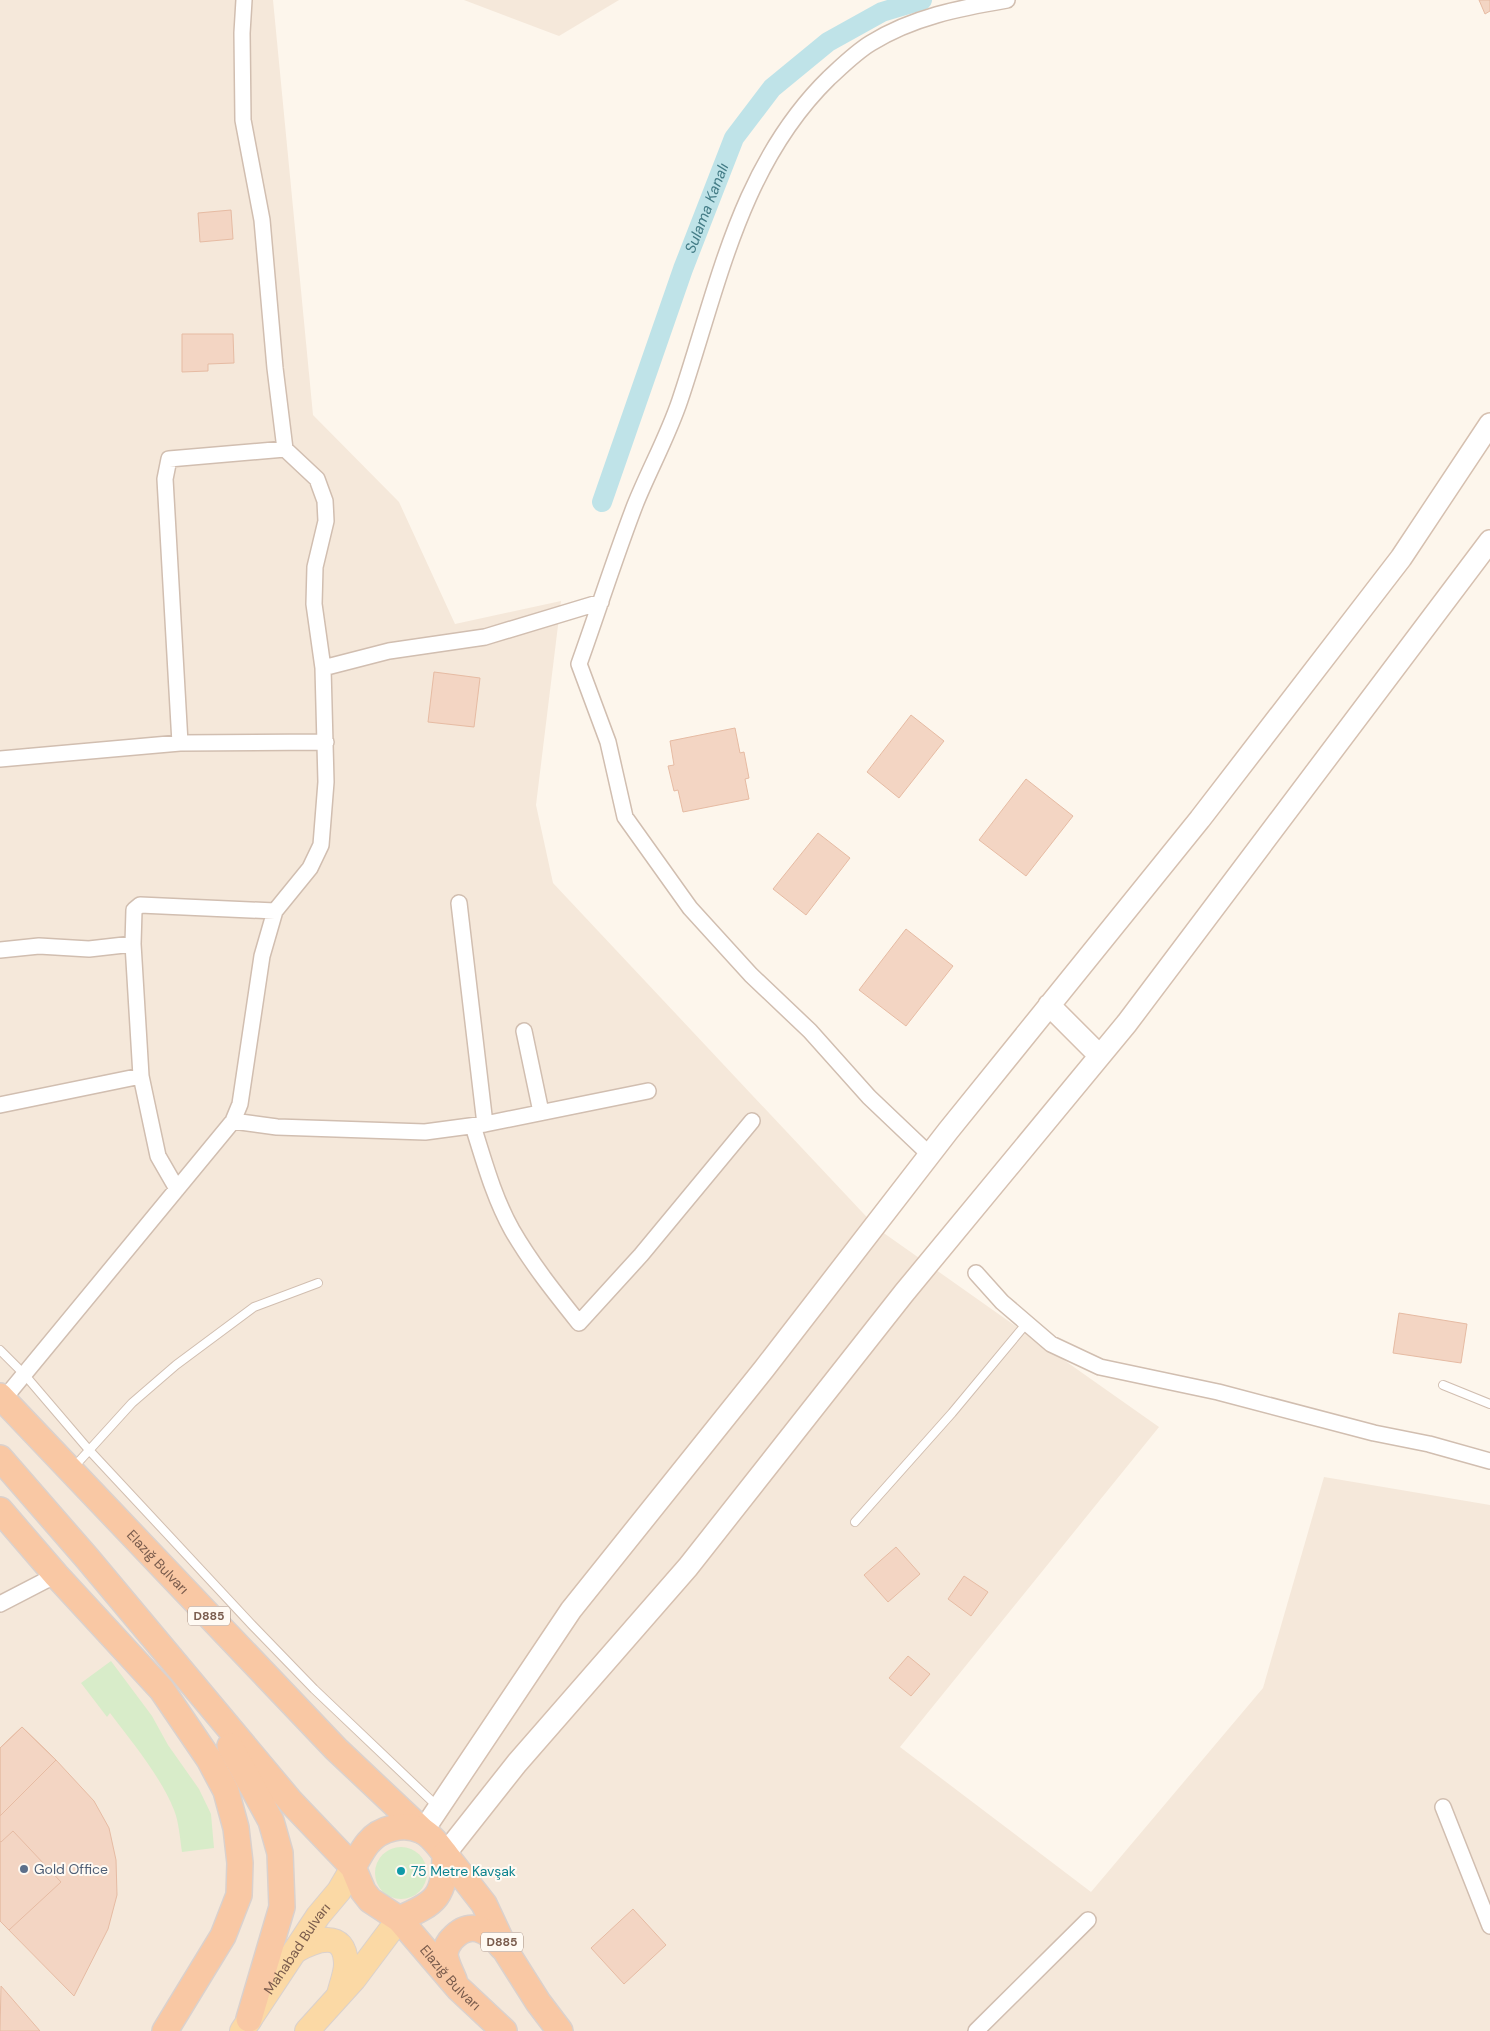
<svg xmlns="http://www.w3.org/2000/svg" width="1490" height="2031" font-family="'DM Sans',sans-serif">
<style>
.residential{fill:#f5e8da}
.green{fill:#d8ecc9}
.lines{fill:none;stroke-linecap:round;stroke-linejoin:round}
.canal{stroke:#bfe3e8;stroke-width:20}
.building{fill:#f3d5c3;stroke:#e6bba3}
.service-casing{stroke:#d1beb0;stroke-width:10}
.minor-casing{stroke:#d1beb0;stroke-width:18}
.secondary-casing{stroke:#d6c0b0;stroke-width:24}
.primary-casing{stroke:#dad1cd;stroke-width:26}
.trunk-casing{stroke:#dad1cd;stroke-width:28}
.service{stroke:#fff;stroke-width:8}
.minor{stroke:#fff;stroke-width:15}
.secondary{stroke:#fff;stroke-width:21}
.primary{stroke:#fbd9a5;stroke-width:24}
.trunk{stroke:#f9c8a4;stroke-width:25}
.service-dot{fill:#5c6f8a;stroke:#fffaf3;stroke-width:2}
.culture-dot{fill:#0f9aa8;stroke:#fffaf3;stroke-width:2}
.labels{text-anchor:middle;stroke-width:4;stroke-linejoin:round;paint-order:stroke}
.shield{fill:#fffaf3;stroke:#a28b7f;stroke-width:1}
.shield-label{font-size:12px;font-weight:bold;fill:#7a5c4d}
.street-label{font-size:14px;fill:#7a5c4d;stroke:#fffaf3}
.service-label{font-size:14px;fill:#4e5e75;stroke:#fffaf3;text-anchor:start}
.culture-label{font-size:14px;fill:#0d838f;stroke:#fffaf3;text-anchor:start}
.water-label{font-size:15px;font-style:italic;fill:#437c86;stroke:#fffaf3}
</style>
<rect width="100%" height="100%" fill="#fdf6ec"/>
<!-- residential -->
<path class="residential" d="M 0,0 L 273,0 L 313,415 L 399,502 L 455,624 L 561,601 L 536,805 L 553,883 L 878,1229 L 1159,1427 L 900,1747 L 1091,1892 L 1263,1688 L 1324,1477 L 1490,1505 L 1490,2031 L 0,2031 Z
M 464,0 L 619,0 L 559,36 Z"/>
<!-- green -->
<path class="green" d="M 111,1661 L 152,1716 L 168,1745 L 199,1789 L 211,1814 L 214,1848 L 182,1852 C 180,1839 179,1822 174,1810 C 161,1777 132,1742 110,1713 L 107,1717 L 81,1683 Z
M375 1873a26 26 0 1 1 52 0a26 26 0 1 1-52 0Z"/>
<g class="lines">
<!-- canal -->
<path class="canal" id="s1" d="M 602,502 L 683,269 L 734,138 L 772,88 L 828,42 L 882,12 L 922,0"/>
</g>
<!-- building -->
<path class="building" d="M 1479,0 L 1490,0 L 1490,11 L 1485,14 Z
M 231,210 L 233,239 L 200,242 L 198,213 Z
M 182,334 L 233,334 L 234,363 L 208,364 L 208,371 L 182,372 Z
M 434,672 L 480,678 L 474,727 L 428,722 Z
M 911,715 L 944,741 L 899,798 L 867,772 Z
M 735,728 L 740,753 L 744,752 L 749,778 L 745,779 L 749,799 L 683,812 L 678,790 L 674,791 L 668,766 L 674,765 L 670,741 Z
M 1026,779 L 1073,816 L 1026,876 L 979,840 Z
M 818,833 L 850,858 L 806,915 L 773,889 Z
M 906,929 L 953,966 L 906,1026 L 859,990 Z
M 1399,1313 L 1467,1324 L 1461,1363 L 1393,1353 Z
M 896,1547 L 920,1574 L 888,1602 L 864,1575 Z
M 964,1576 L 988,1592 L 971,1616 L 948,1599 Z
M 908,1656 L 930,1674 L 911,1696 L 889,1678 Z
M 22,1727 L 56,1760 L 94,1801 L 109,1828 L 116,1860 L 117,1895 L 108,1929 L 74,1996 L 0,1921 L 0,1748 Z
M 22,1727 L 56,1760 L 0,1816 L 0,1748 Z
M 13,1831 L 61,1882 L 9,1930 L 0,1921 L 0,1841 L 1,1842 Z
M 633,1909 L 666,1945 L 624,1984 L 591,1948 Z
M 1,1986 L 40,2031 L 0,2031 Z"/>
<g class="lines">
<defs>
<path id="service" d="M 0,1350 L 24,1374 L 89,1450 L 253,1626 L 314,1689 L 437,1806
M 1443,1385 L 1490,1404
M 73,1468 L 132,1403 L 176,1365 L 254,1307 L 318,1283
M 855,1522 L 952,1413 L 1026,1324"/>
<path id="minor" d="M 323,668 L 389,651 L 485,637 L 601,602
M 180,743 L 165,479 L 169,459 L 285,449
M 0,759 L 180,743 L 326,742
M 459,903 L 485,1124
M 0,950 L 39,946 L 89,949 L 133,944
M 524,1031 L 541,1112
M 0,1105 L 141,1076
M 233,1121 L 277,1127 L 425,1132 L 485,1124 L 648,1091
M 473,1126 C 484,1161 494,1198 512,1230 C 531,1263 555,1293 579,1323 L 641,1255 L 752,1121
M 930,1155 L 869,1097 L 810,1031 L 751,975 L 690,908 L 625,817 L 608,742 L 579,664 C 598,611 615,557 635,505 C 649,470 668,436 680,400 C 718,287 740,165 829,78 C 842,66 856,52 871,43 C 913,17 960,8 1007,0
M 177,1189 L 158,1156 L 141,1076 L 133,944 L 134,910 L 140,905 L 275,911
M 976,1273 L 1002,1302 L 1051,1344 L 1100,1367 L 1218,1392 L 1374,1433 L 1429,1444 L 1490,1461
M 3,1400 L 233,1121 L 240,1104 L 262,956 L 275,911 L 310,868 L 321,845 L 326,782 L 323,668 L 314,604 L 315,567 L 326,521 L 325,501 L 317,479 L 285,449 L 275,368 L 262,220 L 243,120 L 242,33 L 244,0
M 0,1604 L 56,1575
M 1443,1807 L 1490,1926
M 976,2031 L 1088,1920"/>
<path id="secondary" d="M 1049,1005 L 1099,1055
M 423,1831 L 571,1610 L 764,1369 L 948,1131 L 1200,819 L 1401,558 L 1490,424
M 445,1854 L 517,1763 L 688,1567 L 904,1293 L 1127,1023 L 1490,541"/>
<g id="primary">
<path d="M 295,1951 C 315,1940 345,1928 346,1964 C 346,1974 341,1985 339,1995"/>
<path id="s2" d="M 242,2031 L 318,1916 L 339,1891 L 353,1867"/>
<path d="M 307,2031 L 354,1979 L 399,1919"/>
</g>
<g id="trunk">
<path id="s3" d="M 0,1396 L 336,1749 L 423,1831"/>
<path d="M 0,1458 L 87,1558 L 291,1802 L 353,1867 L 363,1891 L 370,1900 L 399,1919 C 437,1903 445,1896 445,1854 C 439,1846 431,1835 422,1831 C 405,1822 380,1828 368,1843 C 362,1850 358,1859 353,1867"/>
<path d="M 0,1510 L 56,1575 L 162,1690 L 209,1759 L 226,1791 L 236,1828 L 240,1863 L 239,1895 L 223,1936 L 165,2031"/>
<path d="M 230,1746 L 271,1821 L 280,1853 L 282,1907 L 249,2019"/>
<path d="M 445,1854 L 484,1904 L 507,1953 L 538,2002 L 560,2031"/>
<path id="s4" d="M 399,1919 L 458,1988 L 504,2031"/>
<path d="M 454,1980 C 451,1972 445,1962 445,1953 C 446,1948 448,1943 452,1939 C 470,1919 488,1930 502,1947"/>
</g>
</defs>
<!-- service casing -->
<use href="#service" class="service-casing"/>
<!-- minor casing -->
<use href="#minor" class="minor-casing"/>
<!-- secondary casing -->
<use href="#secondary" class="secondary-casing"/>
<!-- primary casing -->
<use href="#primary" class="primary-casing"/>
<!-- trunk casing -->
<use href="#trunk" class="trunk-casing"/>
<!-- service -->
<use href="#service" class="service"/>
<!-- minor -->
<use href="#minor" class="minor"/>
<!-- secondary -->
<use href="#secondary" class="secondary"/>
<!-- primary -->
<use href="#primary" class="primary"/>
<!-- trunk -->
<use href="#trunk" class="trunk"/>
</g>
<!-- markers -->
<circle class="service-dot" cx="24" cy="1869" r="5"/>
<circle class="culture-dot" cx="401" cy="1871" r="5"/>
<g class="labels">
<!-- shield labels -->
<g class="shield">
<rect x="188" y="1606.5" width="42" height="19" rx="4"/>
<rect x="481" y="1932.5" width="42" height="19" rx="4"/>
</g>
<g class="shield-label">
<text x="209" y="1620">D885</text>
<text x="502" y="1946">D885</text>
</g>
<!-- street labels -->
<g class="street-label">
<text dy="5" stroke="none"><textPath href="#s3" startOffset="229">Elazığ Bulvarı</textPath></text>
<text dy="5" stroke="none"><textPath href="#s2" startOffset="99">Mahabad Bulvarı</textPath></text>
<text dy="5" stroke="none"><textPath href="#s4" startOffset="78">Elazığ Bulvarı</textPath></text>
</g>
<!-- service labels -->
<g class="service-label">
<text x="34" y="1874">Gold Office</text>
</g>
<!-- culture labels -->
<g class="culture-label">
<text x="411" y="1876">75 Metre Kavşak</text>
</g>
<!-- water labels -->
<g class="water-label">
<text dy="5" stroke="none"><textPath href="#s1" startOffset="312">Sulama Kanalı</textPath></text>
</g>
</g>
</svg>
